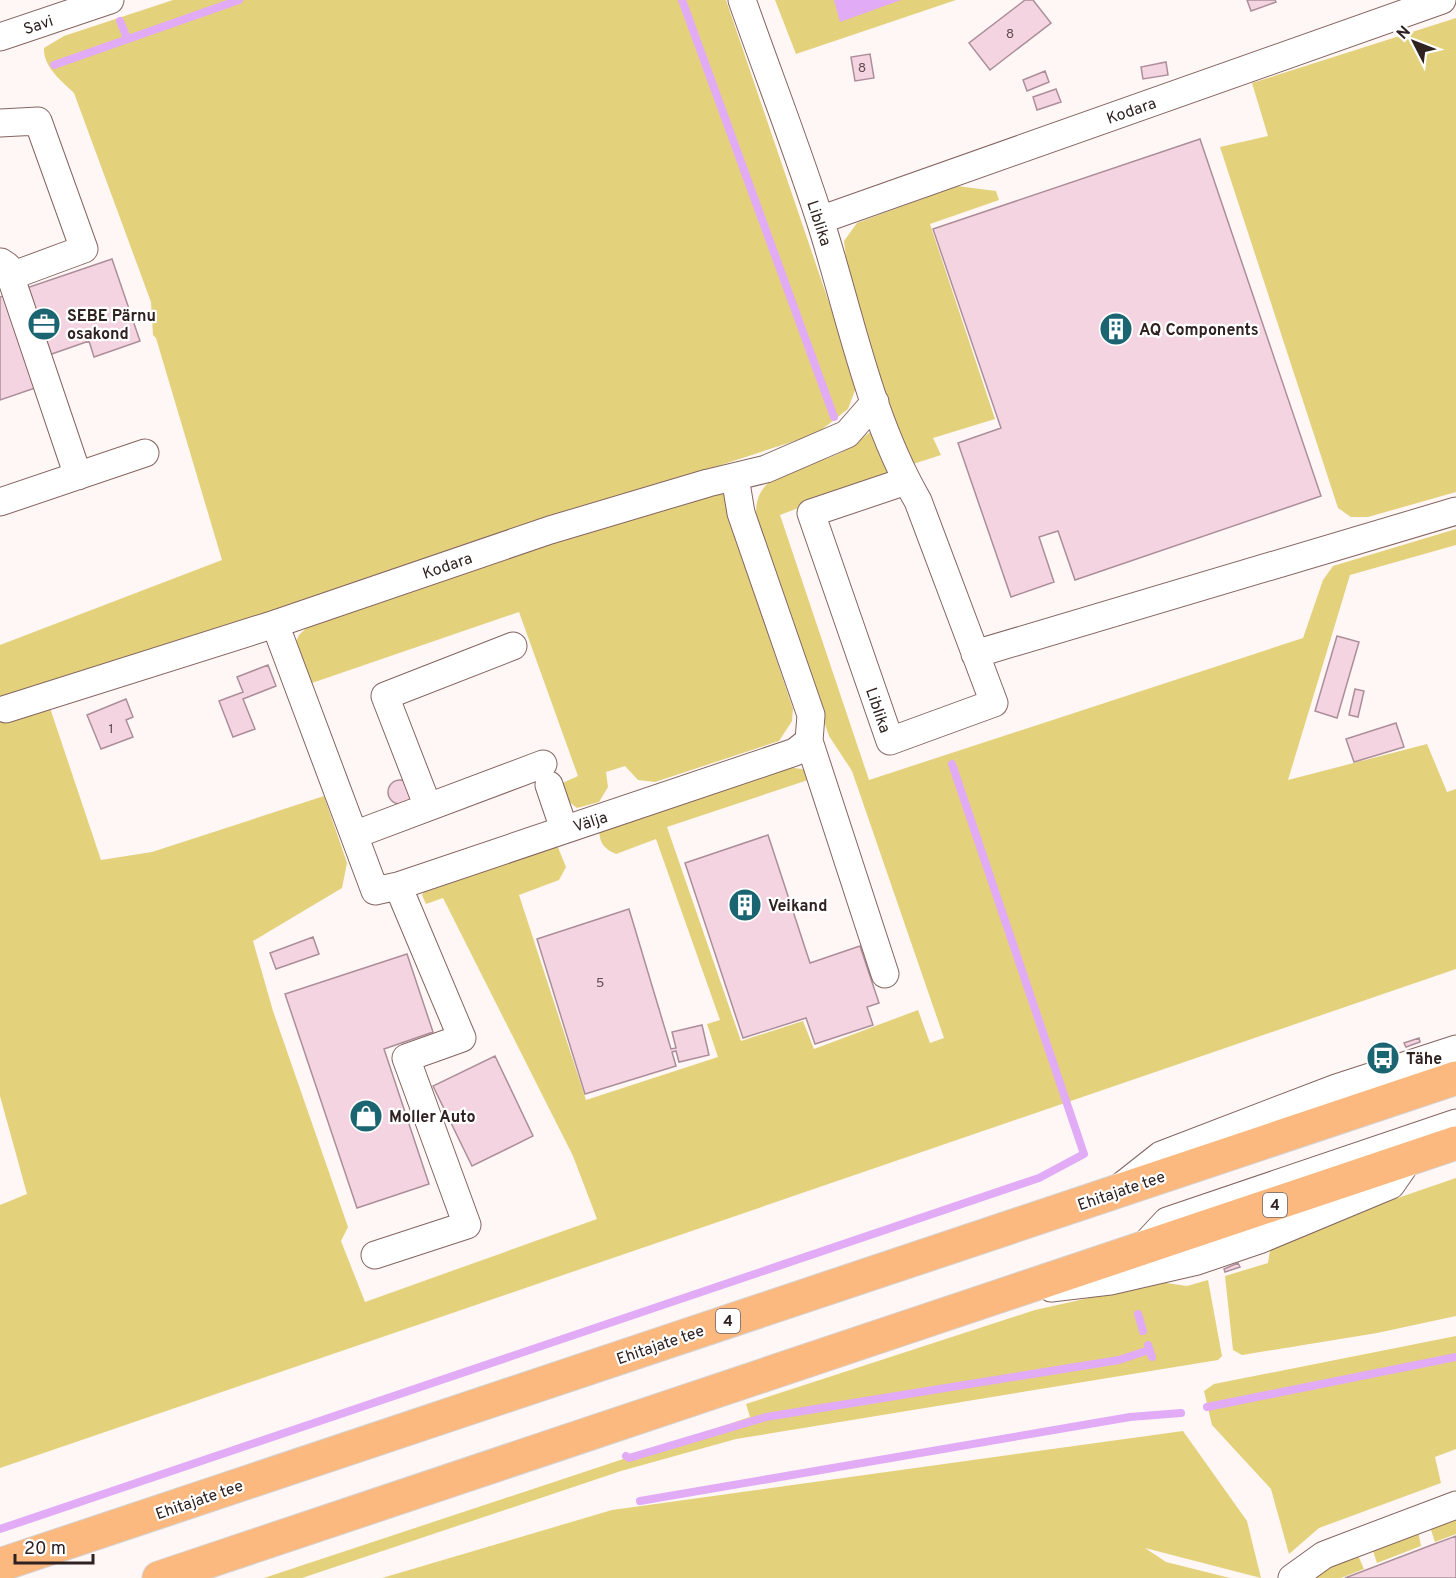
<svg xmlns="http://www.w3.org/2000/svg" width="1456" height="1578" font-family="Overpass,sans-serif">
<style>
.green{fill:#e4d17b}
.water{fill:#e2abf6}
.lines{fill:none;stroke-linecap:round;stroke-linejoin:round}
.stream{stroke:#e2abf6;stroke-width:8}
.building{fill:#f5d4e1;stroke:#ac8e9a;stroke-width:1.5}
.minor-casing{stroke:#846561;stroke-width:29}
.highway-casing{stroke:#d5d3d3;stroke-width:35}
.minor{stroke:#fff;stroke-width:27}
.highway{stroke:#fbb97f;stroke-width:33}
.labels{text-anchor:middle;stroke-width:4.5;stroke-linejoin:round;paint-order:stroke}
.number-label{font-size:14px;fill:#604e51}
.shield{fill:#fff;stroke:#6d6464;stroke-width:1.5}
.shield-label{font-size:15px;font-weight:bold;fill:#2f2221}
.street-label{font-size:16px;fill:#2f2221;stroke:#fff}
.poi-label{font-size:16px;font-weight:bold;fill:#2f2221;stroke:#fff;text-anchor:start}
</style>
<rect width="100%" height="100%" fill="#fef7f6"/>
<!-- green -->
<path class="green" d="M 173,0 L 726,0 L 857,385 L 848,409 L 816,434 L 0,700 L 0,645 L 222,560 L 156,338 L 153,335 L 151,302 L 74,93 C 62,81 43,67 44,48 L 64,36 Z
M 775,0 L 956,0 L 796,54 Z
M 1456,18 L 1456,492 L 1368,517 L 1351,517 L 1338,508 L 1220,147 L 1268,136 L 1252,83 Z
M 957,186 L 996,191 L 999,200 L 930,224 L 995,419 L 933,438 L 941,455 L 913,464 L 885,398 L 846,259 L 844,241 L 857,223 Z
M 870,432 L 882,444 L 892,472 L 780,515 L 869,780 L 1303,638 L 1323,580 L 1333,566 L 1456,529 L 1456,545 L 1350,575 L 1288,780 L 1427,744 L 1447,792 L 1456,789 L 1456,969 L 0,1468 L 0,1205 L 27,1194 L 0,1096 L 0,720 L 50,708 L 101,860 L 152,852 L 324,796 L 347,863 L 342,888 L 253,941 L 273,1011 L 348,1227 L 341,1241 L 365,1302 L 597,1219 L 573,1156 L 443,898 L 426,904 L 422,895 L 426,888 L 557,845 L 566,867 L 559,880 L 519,895 L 586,1100 L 718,1057 L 707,1024 L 720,1020 L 656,839 L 616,854 C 602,848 599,841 599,826 L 788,767 L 808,770 L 808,780 L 667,827 L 741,1041 L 803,1021 L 814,1049 L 918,1010 L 930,1043 L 944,1038 L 852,771 L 829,736 L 758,529 C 746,474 791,472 831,457 C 845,452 859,441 870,432 Z
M 712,488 L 724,495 L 727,513 L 793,709 L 792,721 L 779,741 L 655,782 L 638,780 L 625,766 L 606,772 L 608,787 L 599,802 L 577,808 L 563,797 L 558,785 L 578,776 L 519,612 L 309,684 L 294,646 L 299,635 L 316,619 Z
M 1456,1178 L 1456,1316 L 1377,1333 L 1242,1355 L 1233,1350 L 1225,1276 L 1268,1263 L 1270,1250 L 1386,1202 Z
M 1208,1280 L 1222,1356 L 1218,1360 L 736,1439 L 621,1471 L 302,1578 L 264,1578 L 750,1417 L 746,1404 L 1035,1310 L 1160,1282 L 1187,1286 Z
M 1456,1336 L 1456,1449 L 1435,1457 L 1441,1483 L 1319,1528 L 1289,1554 L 1271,1489 L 1212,1425 L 1204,1391 L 1214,1384 Z
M 1183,1431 L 1247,1521 L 1261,1578 L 1145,1548 L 1166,1562 L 1230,1578 L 382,1578 L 612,1510 Z
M 1456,1517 L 1456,1534 L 1435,1542 L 1430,1527 Z
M 1418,1531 L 1421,1546 L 1377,1563 L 1372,1548 Z
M 1357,1553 L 1364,1569 L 1341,1578 L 1307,1578 Z"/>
<!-- water -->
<path class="water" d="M 834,0 L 901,0 L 840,22 Z"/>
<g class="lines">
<!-- stream -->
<path class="stream" d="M 682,0 L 834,417
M 120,21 L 127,38
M 54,65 L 239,0
M 1138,1314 L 1143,1331
M 1148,1345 L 1152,1357
M 1207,1407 L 1456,1357
M 626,1456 L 629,1458 L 766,1417 L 1119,1360 L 1149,1350
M 640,1501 L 1130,1417 L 1181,1413
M 0,1529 L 1039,1178 L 1084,1154 L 952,764"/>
</g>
<!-- building -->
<path class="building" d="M 1025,0 L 1033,0 L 1051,23 L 990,70 L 969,43 Z
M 1247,0 L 1275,0 L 1276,2 L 1251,11 Z
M 870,54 L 874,78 L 855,81 L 851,57 Z
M 1166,62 L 1168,75 L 1143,79 L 1141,67 Z
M 1045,71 L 1049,82 L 1027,91 L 1023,80 Z
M 1056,89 L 1061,102 L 1037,110 L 1033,97 Z
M 1200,139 L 1321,496 L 1075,580 L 1058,531 L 1039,537 L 1054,582 L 1011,597 L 958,443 L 1001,428 L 933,229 Z
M 112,259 L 140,341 L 94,357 L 89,341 L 26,363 L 35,388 L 0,400 L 0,297 Z
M 1337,636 L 1359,642 L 1337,718 L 1315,711 Z
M 268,665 L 276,686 L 243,699 L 255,729 L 233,737 L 219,701 L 243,692 L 237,677 Z
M 1355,689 L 1364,691 L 1358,717 L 1349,715 Z
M 126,699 L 133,717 L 126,720 L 133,737 L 101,749 L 87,715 Z
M 1396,723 L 1404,747 L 1354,762 L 1346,739 Z
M388 792a12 12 0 1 1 24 0a12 12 0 1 1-24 0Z
M 768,835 L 810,963 L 860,946 L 879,1003 L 867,1007 L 873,1025 L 815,1044 L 806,1018 L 743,1038 L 685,863 Z
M 629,909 L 671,1049 L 676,1048 L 672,1032 L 702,1025 L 709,1055 L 679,1062 L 676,1051 L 672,1052 L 676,1066 L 585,1094 L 537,939 Z
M 313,937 L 319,954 L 276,969 L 270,953 Z
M 407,954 L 433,1032 L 384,1049 L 429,1184 L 357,1208 L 285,994 Z
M 1419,1038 L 1420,1042 L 1406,1047 L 1404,1043 Z
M 495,1056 L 533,1136 L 472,1166 L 433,1086 Z
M 1238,1263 L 1240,1267 L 1225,1272 L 1224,1269 Z
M 1456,1536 L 1456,1578 L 1345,1578 L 1429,1546 Z"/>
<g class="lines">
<defs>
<path id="minor" d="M 742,0 C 768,74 797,148 821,223 C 850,315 869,416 918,501 L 994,703 L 890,741 L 811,513 L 906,481
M 0,37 L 110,0
M 0,123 L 38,121 L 84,249 L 11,276
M 820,220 L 1442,0
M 1,262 L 7,266 L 78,476
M 0,502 L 145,453
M 275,624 L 375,891 L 398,886 L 795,752 L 809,741 L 811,715 L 741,513 L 735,477
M 975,654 L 1456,511
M 6,709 L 275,624 L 550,530 L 708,483 L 766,469 L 847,434 L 875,402
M 809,741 L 885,974
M 549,785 L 564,829
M 428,807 L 385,696 L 513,646
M 354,835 L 543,764
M 1123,1185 L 1161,1155 L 1336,1088 L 1456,1049
M 1141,1249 L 1167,1221 L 1456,1123
M 375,1255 L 467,1225 L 406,1058 L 462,1038 L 398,886
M 1051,1288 L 1110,1281 L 1197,1261 L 1259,1240 L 1391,1185 L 1409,1159
M 1292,1578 L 1324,1555 L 1456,1505"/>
<path id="highway" d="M 0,1565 L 1456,1078
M 159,1578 L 1456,1143"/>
</defs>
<!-- minor casing -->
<use href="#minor" class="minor-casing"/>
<!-- highway casing -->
<use href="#highway" class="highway-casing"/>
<!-- minor -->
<use href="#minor" class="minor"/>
<!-- highway -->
<use href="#highway" class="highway"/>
</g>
<!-- icons -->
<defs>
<symbol id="office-disc" viewBox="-11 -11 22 22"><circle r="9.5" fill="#1b6572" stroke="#fff"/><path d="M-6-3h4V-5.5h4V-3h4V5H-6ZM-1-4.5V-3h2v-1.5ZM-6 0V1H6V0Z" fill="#fff"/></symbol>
<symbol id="building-disc" viewBox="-11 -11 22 22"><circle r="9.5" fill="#1b6572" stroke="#fff"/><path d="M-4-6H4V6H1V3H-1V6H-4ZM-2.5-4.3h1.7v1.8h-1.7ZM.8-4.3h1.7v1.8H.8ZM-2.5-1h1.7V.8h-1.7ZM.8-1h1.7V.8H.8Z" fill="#fff"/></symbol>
<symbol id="bus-disc" viewBox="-11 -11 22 22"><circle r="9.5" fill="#1b6572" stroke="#fff"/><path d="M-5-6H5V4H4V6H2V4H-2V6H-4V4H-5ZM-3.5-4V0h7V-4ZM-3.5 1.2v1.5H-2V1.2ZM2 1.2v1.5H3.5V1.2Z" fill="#fff"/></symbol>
<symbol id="shop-disc" viewBox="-11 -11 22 22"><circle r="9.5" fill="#1b6572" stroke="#fff"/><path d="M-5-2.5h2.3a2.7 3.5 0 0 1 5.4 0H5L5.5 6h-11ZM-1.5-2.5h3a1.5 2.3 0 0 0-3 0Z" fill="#fff"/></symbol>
</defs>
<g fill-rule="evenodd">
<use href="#office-disc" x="25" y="305" width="38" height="38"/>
<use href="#building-disc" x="1097" y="310" width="38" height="38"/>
<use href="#building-disc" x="726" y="886" width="38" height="38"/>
<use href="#bus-disc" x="1364" y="1039" width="38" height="38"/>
<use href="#shop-disc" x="347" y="1097" width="38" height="38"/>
</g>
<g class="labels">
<!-- number labels -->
<g class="number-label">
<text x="1010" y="38">8</text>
<text x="862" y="72">8</text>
<text x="111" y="733">1</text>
<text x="600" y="987">5</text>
</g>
<!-- shield labels -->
<g class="shield">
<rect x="1263" y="1193" width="24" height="24" rx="4.5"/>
<rect x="716" y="1309" width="24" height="24" rx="4.5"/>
</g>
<g class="shield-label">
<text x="1275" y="1210">4</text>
<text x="728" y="1326">4</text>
</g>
<!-- street labels -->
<g class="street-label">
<text transform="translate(38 24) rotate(-18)" y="6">Savi</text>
<text transform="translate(1131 110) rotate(-19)" y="6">Kodara</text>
<text transform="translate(820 223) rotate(72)" y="6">Liblika</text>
<text transform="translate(447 565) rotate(-19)" y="6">Kodara</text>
<text transform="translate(879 710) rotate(71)" y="6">Liblika</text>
<text transform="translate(590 821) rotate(-18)" y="6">Välja</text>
<text transform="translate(1121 1190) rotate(-19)" y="6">Ehitajate tee</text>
<text transform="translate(660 1344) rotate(-19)" y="6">Ehitajate tee</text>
<text transform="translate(199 1499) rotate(-19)" y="6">Ehitajate tee</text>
</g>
<!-- poi labels -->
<g class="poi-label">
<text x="67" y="321">SEBE Pärnu<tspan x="67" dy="18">osakond</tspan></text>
<text x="1139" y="335">AQ Components</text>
<text x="768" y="911">Veikand</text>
<text x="1406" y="1064">Tähe</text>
<text x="389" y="1122">Moller Auto</text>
</g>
</g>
<!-- north arrow -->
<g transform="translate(1414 42) rotate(312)" stroke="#ffffff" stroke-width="4.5" paint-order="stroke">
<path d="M0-4.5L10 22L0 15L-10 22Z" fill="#2f2221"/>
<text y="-9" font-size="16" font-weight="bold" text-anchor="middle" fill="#2f2221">N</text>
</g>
<!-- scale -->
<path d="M15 1554v9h78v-9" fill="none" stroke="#2f2221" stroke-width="3"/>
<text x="24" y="1554" font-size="18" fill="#2f2221" stroke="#ffffff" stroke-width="4.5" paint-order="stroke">20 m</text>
</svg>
